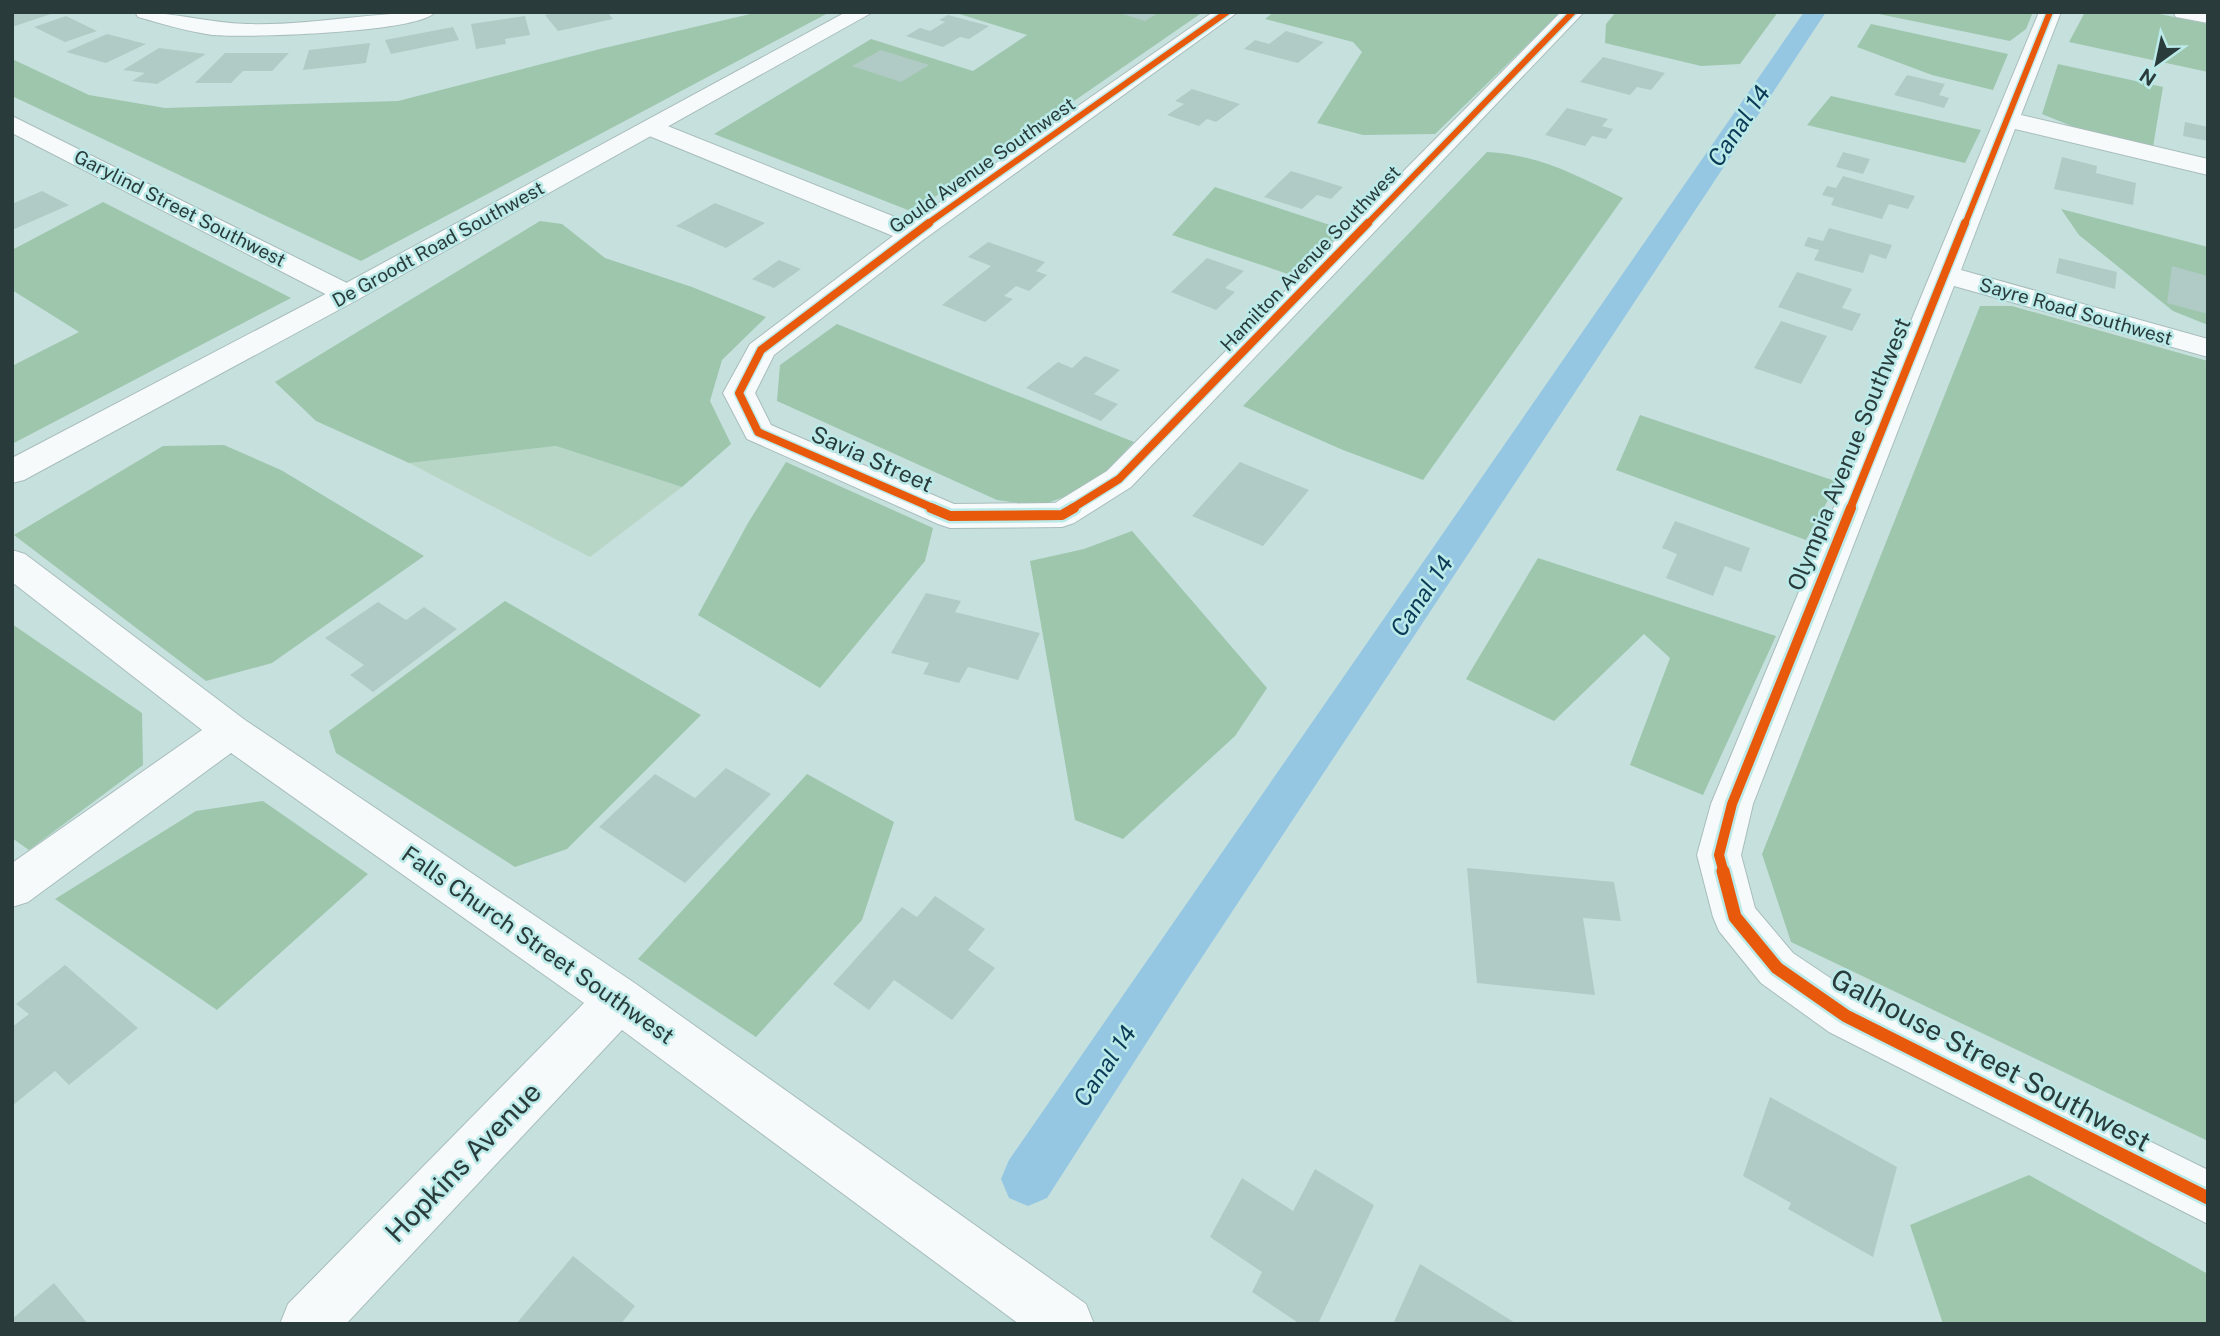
<svg xmlns="http://www.w3.org/2000/svg" width="2220" height="1336" font-family="'Public Sans',sans-serif">
<style>
.green{fill:#b8d6c6}
.forest{fill:#9dc6ac}
.lines{fill:none;stroke-linecap:round;stroke-linejoin:round}
.canal{fill:#95c7e3;fill-rule:evenodd}
.building{fill:#b0cbc5}
.minor-casing{stroke:#a8bdbc;stroke-width:2}
.tertiary-casing{stroke:#a8bdbc;stroke-width:2}
.minor{fill:#f6fafa;fill-rule:evenodd}
.tertiary{fill:#f6fafa;fill-rule:evenodd}
.cycleway-far3-casing{stroke:#bbeae9;stroke-width:9}
.cycleway-far2-casing{stroke:#bbeae9;stroke-width:11}
.cycleway-far1-casing{stroke:#bbeae9;stroke-width:15}
.cycleway-casing{stroke:#bbeae9;stroke-width:18}
.cycleway-far3{stroke:#e8590c;stroke-width:6}
.cycleway-far2{stroke:#e8590c;stroke-width:8}
.cycleway-far1{stroke:#e8590c;stroke-width:10}
.cycleway{stroke:#e8590c;stroke-width:13}
.labels{text-anchor:middle;stroke-width:5;stroke-linejoin:round;paint-order:stroke}
.far-street-label{font-size:19px;fill:#293c3b;stroke:#bbeae9}
.street-label{font-size:23px;fill:#293c3b;stroke:#bbeae9}
.water-label{font-size:24px;font-style:italic;fill:#0a3a56;stroke:#bbeae9}
.near-street-label{font-size:28px;fill:#293c3b;stroke:#bbeae9}
</style>
<rect width="100%" height="100%" fill="#c6e0de"/>
<!-- green -->
<path class="green" d="M 556,446 L 682,487 L 590,557 L 409,463 Z"/>
<!-- forest -->
<path class="forest" d="M 759,12 L 830,12 L 361,261 L 12,96 L 12,59 L 89,95 L 165,108 L 398,101 L 600,49 Z
M 953,12 L 1203,12 L 913,212 L 714,134 L 871,39 L 973,71 L 1027,35 Z
M 1274,12 L 1561,12 L 1435,134 L 1363,135 L 1317,123 L 1362,52 L 1353,42 L 1265,19 Z
M 1616,12 L 1778,12 L 1740,64 L 1701,66 L 1605,43 L 1606,24 Z
M 2033,12 L 2026,29 L 2010,41 L 1874,13 Z
M 2089,12 L 2150,12 L 2208,24 L 2208,72 L 2069,42 L 2084,14 Z
M 1871,24 L 2008,54 L 1993,90 L 1932,75 L 1857,47 Z
M 2058,64 L 2163,87 L 2153,147 L 2086,132 L 2042,114 Z
M 1831,96 L 1981,130 L 1965,163 L 1807,125 Z
M 1487,152 C 1540,155 1576,175 1623,198 L 1423,480 L 1343,450 L 1243,406 Z
M 1215,187 L 1345,230 L 1294,276 L 1172,235 Z
M 103,202 L 291,298 L 12,444 L 12,366 L 79,332 L 12,290 L 12,250 Z
M 2061,209 L 2208,247 L 2208,325 L 2173,311 L 2079,235 Z
M 540,221 L 562,224 L 605,258 L 692,287 L 766,317 L 722,360 L 710,401 L 731,444 L 682,487 L 556,446 L 409,463 L 316,421 L 275,382 Z
M 1980,306 L 2012,306 L 2208,361 L 2208,1141 L 1791,942 L 1762,854 Z
M 837,324 L 1134,442 L 1092,486 L 1040,506 L 997,500 L 777,401 L 780,365 Z
M 1640,415 L 1838,482 L 1806,540 L 1616,470 Z
M 224,445 L 281,470 L 424,556 L 272,663 L 206,681 L 14,535 L 163,446 Z
M 786,462 L 933,528 L 925,561 L 820,688 L 698,615 L 748,523 Z
M 1132,531 L 1267,688 L 1235,736 L 1123,839 L 1075,820 L 1030,561 L 1084,549 Z
M 1538,558 L 1776,636 L 1703,795 L 1630,765 L 1670,658 L 1644,634 L 1554,721 L 1466,679 Z
M 505,601 L 701,715 L 567,849 L 515,867 L 336,753 L 329,731 Z
M 12,624 L 142,713 L 143,765 L 29,850 L 12,838 Z
M 807,774 L 894,822 L 862,920 L 756,1037 L 638,959 Z
M 263,801 L 368,874 L 217,1010 L 55,899 L 196,811 Z
M 2029,1175 L 2208,1274 L 2208,1324 L 1943,1324 L 1910,1225 Z"/>
<g class="lines">
<!-- canal -->
<path class="canal" d="M 1804,12 L 1826,12 L 1183,986 L 1047,1198 L 1028,1206 L 1009,1198 L 1001,1179 L 1009,1160 Z"/>
</g>
<!-- building -->
<path class="building" d="M 12,12 L 54,12 L 54,13 L 12,27 Z
M 557,12 L 607,12 L 613,19 L 558,31 L 545,15 Z
M 1116,12 L 1160,12 L 1145,21 Z
M 948,15 L 989,26 L 969,39 L 960,37 L 943,47 L 906,36 L 920,28 L 930,31 L 945,22 L 939,20 Z
M 66,16 L 97,31 L 65,42 L 34,27 Z
M 525,16 L 530,35 L 505,39 L 506,44 L 476,49 L 471,24 Z
M 453,27 L 459,40 L 391,54 L 385,40 Z
M 1286,31 L 1324,42 L 1298,63 L 1244,49 L 1255,40 L 1269,44 Z
M 107,34 L 146,44 L 106,63 L 66,52 Z
M 370,43 L 366,63 L 303,70 L 309,50 Z
M 159,48 L 206,54 L 157,84 L 132,81 L 145,73 L 123,70 Z
M 881,50 L 929,65 L 901,82 L 852,66 Z
M 225,53 L 289,53 L 272,71 L 243,71 L 231,83 L 195,83 Z
M 1603,57 L 1665,73 L 1651,90 L 1637,87 L 1630,95 L 1580,82 Z
M 1907,75 L 1945,84 L 1939,95 L 1949,98 L 1944,108 L 1894,95 Z
M 1192,89 L 1240,104 L 1216,122 L 1207,119 L 1199,126 L 1167,115 L 1184,104 L 1175,101 Z
M 1567,108 L 1608,119 L 1602,126 L 1613,129 L 1606,139 L 1592,136 L 1585,146 L 1545,135 Z
M 2185,122 L 2208,127 L 2208,141 L 2183,136 Z
M 1843,152 L 1870,159 L 1863,174 L 1836,167 Z
M 2062,157 L 2097,166 L 2096,173 L 2136,183 L 2133,205 L 2054,189 Z
M 1291,171 L 1343,187 L 1331,199 L 1317,195 L 1302,209 L 1264,197 Z
M 1843,176 L 1915,196 L 1908,209 L 1889,204 L 1882,219 L 1831,205 L 1834,198 L 1822,195 L 1827,186 L 1836,188 Z
M 42,191 L 69,205 L 12,230 L 12,204 Z
M 715,203 L 765,223 L 726,248 L 676,226 Z
M 1829,228 L 1892,245 L 1886,259 L 1870,254 L 1863,273 L 1814,260 L 1819,250 L 1804,246 L 1808,237 L 1823,241 Z
M 988,242 L 1045,262 L 1036,271 L 1047,275 L 1029,291 L 1016,286 L 1004,296 L 1013,299 L 985,322 L 942,305 L 991,266 L 968,257 Z
M 1207,258 L 1244,271 L 1225,288 L 1235,292 L 1216,310 L 1171,292 Z
M 2059,258 L 2117,272 L 2115,289 L 2056,273 Z
M 779,260 L 801,269 L 774,288 L 752,279 Z
M 2172,266 L 2208,276 L 2208,314 L 2167,303 Z
M 1797,272 L 1852,289 L 1842,308 L 1861,314 L 1852,331 L 1778,307 Z
M 1781,321 L 1827,336 L 1801,384 L 1754,368 Z
M 1085,356 L 1120,370 L 1094,394 L 1118,404 L 1101,421 L 1026,388 L 1058,362 L 1072,368 Z
M 1240,462 L 1309,490 L 1263,546 L 1192,516 Z
M 1675,521 L 1750,548 L 1741,572 L 1725,566 L 1713,596 L 1666,578 L 1677,554 L 1662,548 Z
M 926,593 L 961,601 L 955,612 L 1040,633 L 1018,680 L 968,667 L 959,683 L 923,674 L 929,663 L 891,653 Z
M 378,602 L 406,620 L 424,607 L 457,629 L 373,692 L 350,675 L 364,665 L 325,638 Z
M 726,768 L 771,794 L 685,883 L 599,827 L 655,774 L 695,798 Z
M 1467,868 L 1614,882 L 1621,921 L 1583,918 L 1595,995 L 1477,983 Z
M 935,896 L 985,929 L 968,950 L 995,968 L 952,1020 L 894,980 L 869,1010 L 833,984 L 902,907 L 917,917 Z
M 65,965 L 138,1028 L 69,1085 L 55,1071 L 12,1106 L 12,1027 L 29,1014 L 16,1004 Z
M 1770,1097 L 1897,1167 L 1873,1257 L 1788,1209 L 1791,1203 L 1743,1176 Z
M 1315,1169 L 1374,1205 L 1318,1324 L 1300,1324 L 1252,1292 L 1262,1272 L 1210,1237 L 1242,1178 L 1293,1211 Z
M 573,1256 L 635,1306 L 621,1324 L 516,1324 Z
M 1420,1264 L 1517,1324 L 1393,1324 Z
M 54,1283 L 88,1324 L 12,1324 L 12,1319 Z"/>
<g class="lines">
<defs>
<path id="minor" d="M 135,12 C 173,12 209,23 247,24 C 310,26 372,12 435,12 C 420,33 243,38 212,35 C 186,31 163,24 138,17 Z
M 1213,12 L 1238,12 L 923,240 L 774,355 L 755,393 L 771,425 L 954,504 L 1055,503 L 1107,471 L 1561,12 L 1584,12 L 1131,487 L 1074,523 L 1062,527 L 950,528 L 938,524 L 747,439 L 723,393 L 750,344 L 893,236 L 642,133 L 639,128 L 642,123 L 660,123 L 910,223 Z
M 2039,12 L 2061,12 L 2021,115 L 2208,159 L 2208,175 L 2015,129 L 1961,270 L 2208,339 L 2208,357 L 1954,286 L 1753,804 L 1741,855 L 1755,908 L 1793,953 L 1863,1000 L 2208,1170 L 2208,1224 L 1829,1032 L 1761,983 L 1719,931 L 1713,917 L 1697,855 L 1711,804 Z
M 2173,12 L 2208,12 L 2208,23 L 2176,17 Z
M 12,116 L 357,288 L 361,294 L 357,300 L 347,303 L 337,300 L 12,133 Z
M 12,550 L 25,554 L 245,720 L 636,984 L 1086,1304 L 1094,1324 L 1019,1324 L 622,1030 L 346,1324 L 280,1324 L 288,1304 L 584,1003 L 231,753 L 28,902 L 12,907 L 12,863 L 202,730 L 12,582 Z"/>
<path id="tertiary" d="M 846,12 L 873,12 L 357,300 L 24,480 L 12,483 L 12,458 L 337,288 Z"/>
</defs>
<!-- minor casing -->
<use href="#minor" class="minor-casing"/>
<!-- tertiary casing -->
<use href="#tertiary" class="tertiary-casing"/>
<!-- minor -->
<use href="#minor" class="minor"/>
<!-- tertiary -->
<use href="#tertiary" class="tertiary"/>
<defs>
<path id="cycleway-far3" d="M 927,224 L 1227,12
M 1367,224 L 1573,12
M 1965,224 L 2050,12"/>
<path id="cycleway-far2" d="M 929,223 L 761,350 L 739,393 L 758,432 L 935,509
M 1071,509 L 1119,479 L 1368,223
M 1850,509 L 1965,223"/>
<path id="cycleway-far1" d="M 931,508 L 950,516 L 1062,515 L 1074,508
M 1724,873 L 1719,855 L 1732,804 L 1851,508"/>
<path id="cycleway" d="M 1723,871 L 1735,917 L 1777,968 L 1846,1016 L 2208,1198"/>
</defs>
<!-- cycleway-far3 casing -->
<use href="#cycleway-far3" class="cycleway-far3-casing"/>
<!-- cycleway-far2 casing -->
<use href="#cycleway-far2" class="cycleway-far2-casing"/>
<!-- cycleway-far1 casing -->
<use href="#cycleway-far1" class="cycleway-far1-casing"/>
<!-- cycleway casing -->
<use href="#cycleway" class="cycleway-casing"/>
<!-- cycleway-far3 -->
<use href="#cycleway-far3" class="cycleway-far3"/>
<!-- cycleway-far2 -->
<use href="#cycleway-far2" class="cycleway-far2"/>
<!-- cycleway-far1 -->
<use href="#cycleway-far1" class="cycleway-far1"/>
<!-- cycleway -->
<use href="#cycleway" class="cycleway"/>
</g>
<g class="labels">
<!-- far-street labels -->
<g class="far-street-label">
<text transform="translate(982 165) rotate(-35)" y="7">Gould Avenue Southwest</text>
<text transform="translate(180 208) rotate(27)" y="7">Garylind Street Southwest</text>
<text transform="translate(438 244) rotate(-29)" y="7">De Groodt Road Southwest</text>
<text transform="translate(1310 258) rotate(-46)" y="7">Hamilton Avenue Southwest</text>
<text transform="translate(2076 311) rotate(16)" y="7">Sayre Road Southwest</text>
</g>
<!-- street labels -->
<g class="street-label">
<text transform="translate(1849 454) rotate(-68)" y="8">Olympia Avenue Southwest</text>
<text transform="translate(872 459) rotate(24)" y="8">Savia Street</text>
<text transform="translate(538 945) rotate(35)" y="8">Falls Church Street Southwest</text>
</g>
<!-- water labels -->
<g class="water-label">
<text transform="translate(1739 126) rotate(-56)" y="8">Canal 14</text>
<text transform="translate(1422 596) rotate(-56)" y="8">Canal 14</text>
<text transform="translate(1105 1066) rotate(-56)" y="8">Canal 14</text>
</g>
<!-- near-street labels -->
<g class="near-street-label">
<text transform="translate(1991 1060) rotate(28)" y="10">Galhouse Street Southwest</text>
<text transform="translate(463 1162) rotate(-46)" y="10">Hopkins Avenue</text>
</g>
</g>
<!-- border -->
<rect width="2220" height="1336" fill="none" stroke="#293c3b" stroke-width="28"/>
<!-- north arrow -->
<g transform="translate(2157 63) rotate(213)" stroke="#bbeae9" stroke-width="5" paint-order="stroke">
<path d="M0-5L12 26L0 18L-12 26Z" fill="#293c3b"/>
<text y="-10" font-size="19" font-weight="bold" text-anchor="middle" fill="#293c3b">N</text>
</g>
</svg>
